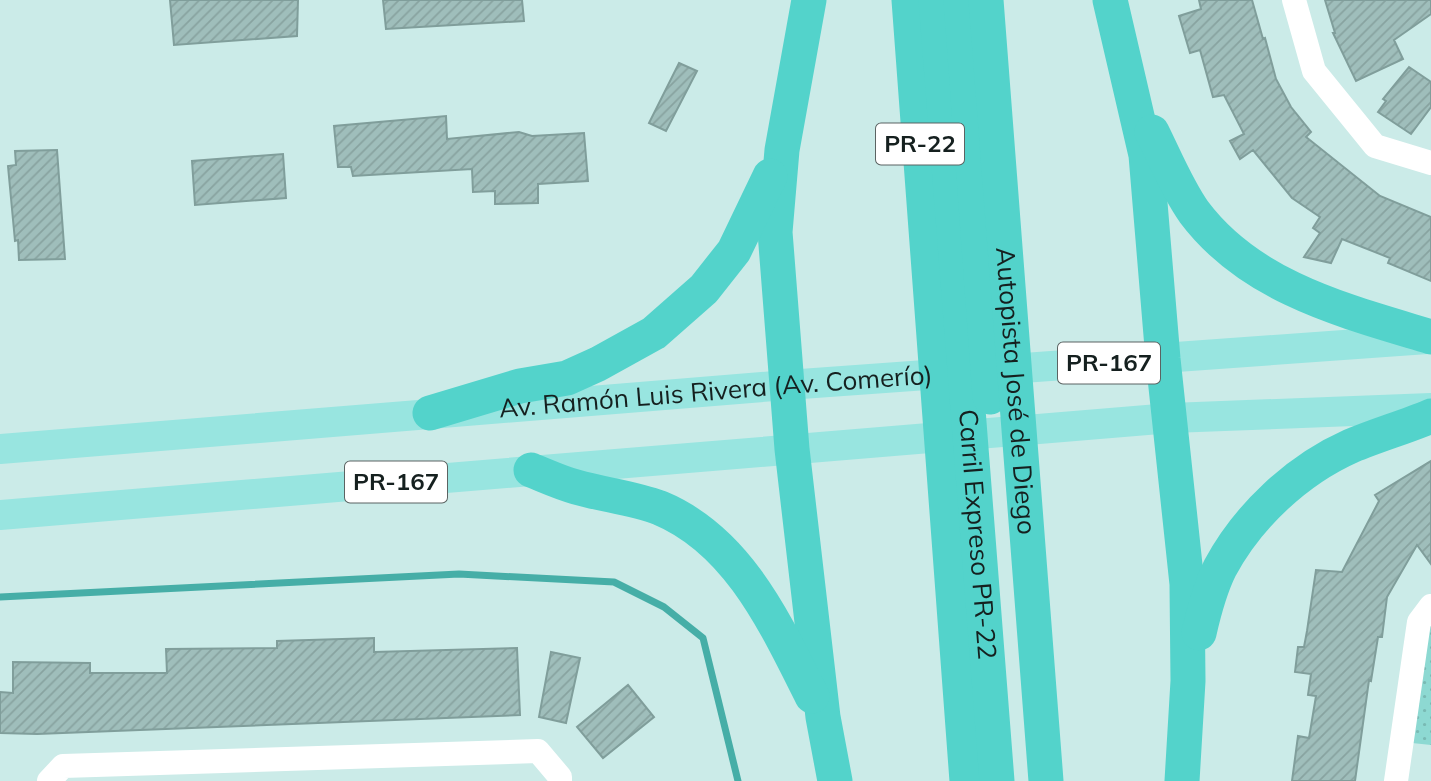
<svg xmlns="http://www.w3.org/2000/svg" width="1431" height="781" font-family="Mulish,sans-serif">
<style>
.grass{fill:url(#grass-dots)}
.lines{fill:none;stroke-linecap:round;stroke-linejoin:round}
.stream{stroke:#46aea7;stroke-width:7}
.building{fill:url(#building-hatch);stroke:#809e9b;stroke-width:2}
.minor{stroke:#fff;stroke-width:24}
.major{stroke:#98e5e0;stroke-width:30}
.highway{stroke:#53d3cb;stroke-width:35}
.labels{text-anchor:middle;stroke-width:6;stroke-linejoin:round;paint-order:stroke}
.shield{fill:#fff;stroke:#5b6362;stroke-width:2}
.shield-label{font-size:24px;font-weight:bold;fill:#15201f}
.street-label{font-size:26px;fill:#15201f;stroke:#fff}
</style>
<defs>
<pattern id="grass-dots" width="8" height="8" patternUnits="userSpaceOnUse" patternTransform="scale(1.75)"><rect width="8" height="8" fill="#8dd9d2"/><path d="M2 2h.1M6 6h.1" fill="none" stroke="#79bab4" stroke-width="1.8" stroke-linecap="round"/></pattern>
<pattern id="building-hatch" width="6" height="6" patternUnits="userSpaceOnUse" patternTransform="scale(1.75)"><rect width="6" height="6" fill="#9fbebb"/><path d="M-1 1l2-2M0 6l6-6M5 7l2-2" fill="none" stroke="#88a3a0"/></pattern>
</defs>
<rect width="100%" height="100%" fill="#cbebe8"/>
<!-- grass -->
<path class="grass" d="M 1431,615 L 1431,745 L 1412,743 Z"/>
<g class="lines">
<!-- stream -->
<path class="stream" d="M 0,597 L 459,574 L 614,582 L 664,607 L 703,638 L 738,781"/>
</g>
<!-- building -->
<path class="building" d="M 170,0 L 298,0 L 297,36 L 174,45 Z
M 383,0 L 522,0 L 524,21 L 386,29 Z
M 1199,0 L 1252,0 L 1263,39 L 1265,38 L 1276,79 L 1291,107 L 1311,132 L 1306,137 L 1380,196 L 1431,217 L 1431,281 L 1388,263 L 1390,258 L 1342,239 L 1331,263 L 1304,257 L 1320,233 L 1313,228 L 1320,217 L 1292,198 L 1253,150 L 1240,159 L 1230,141 L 1244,134 L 1224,95 L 1213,97 L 1200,50 L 1190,53 L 1179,16 L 1201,9 Z
M 1325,0 L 1431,0 L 1431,14 L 1394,40 L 1403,59 L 1356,81 L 1333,33 L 1335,33 Z
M 679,63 L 697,71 L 666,131 L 649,123 Z
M 1409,67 L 1431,82 L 1431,107 L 1411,134 L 1378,112 L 1386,101 L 1383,99 Z
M 446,116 L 447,139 L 519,132 L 532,136 L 584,133 L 588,181 L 538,184 L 538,203 L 495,204 L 495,191 L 473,192 L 472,169 L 353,176 L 351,167 L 338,167 L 334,126 Z
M 57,150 L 65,259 L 19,260 L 18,240 L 15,241 L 8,166 L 16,165 L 15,151 Z
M 283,154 L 286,198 L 195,205 L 192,161 Z
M 1431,461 L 1431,564 L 1417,545 L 1387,597 L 1382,637 L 1378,637 L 1371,681 L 1369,680 L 1355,781 L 1292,781 L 1298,736 L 1309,738 L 1316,696 L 1308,695 L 1311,674 L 1295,672 L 1298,647 L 1304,647 L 1307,631 L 1316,570 L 1342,572 L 1379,501 L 1375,495 Z
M 374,638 L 374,652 L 517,648 L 520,715 L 37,734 L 0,733 L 0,692 L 13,693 L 13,662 L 90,663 L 90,673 L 167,673 L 166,649 L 277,648 L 277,641 Z
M 551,652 L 580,658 L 566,723 L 539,717 Z
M 628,685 L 654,717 L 603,758 L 577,727 Z"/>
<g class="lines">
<!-- minor -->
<path class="minor" d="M 1294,0 L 1314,71 L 1375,146 L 1431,163
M 49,781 L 63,766 L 538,751 L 560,777 L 560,781
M 1396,781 L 1419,622 L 1431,606"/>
<!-- major -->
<g class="major">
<path id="s1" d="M 0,449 L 787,385 L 1427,339"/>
<path d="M 0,515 L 1171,418 L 1431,408"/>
</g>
<!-- highway -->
<g class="highway">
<path d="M 809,0 L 782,150 L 775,232 L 792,449 L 823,717 L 835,781"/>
<path d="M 909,0 L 967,781"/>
<path id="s2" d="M 936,0 L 997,781"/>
<path d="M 961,0 L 990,397"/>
<path id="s3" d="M 986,0 L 1046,781"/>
<path d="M 1110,0 L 1146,155 L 1163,359 L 1187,584 L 1188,681 L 1182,781"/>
<path d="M 1152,132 C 1165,158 1177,188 1194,212 C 1251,288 1345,311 1431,337"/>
<path d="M 430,413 L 520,386 L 567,378 L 598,364 L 654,333 L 704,289 L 734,251 L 770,176"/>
<path d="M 531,470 C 546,476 561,483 576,487 C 604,495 633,498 660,508 C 739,541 776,625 812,696"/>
<path d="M 1199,633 C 1204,611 1210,588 1220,568 C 1248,516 1297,470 1351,446 C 1377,435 1405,427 1431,416"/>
</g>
</g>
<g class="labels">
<!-- shield labels -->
<g class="shield">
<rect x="876" y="123.5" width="88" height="41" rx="5"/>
<rect x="1058" y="342.5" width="102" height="41" rx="5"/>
<rect x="345" y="461.5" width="102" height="41" rx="5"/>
</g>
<g class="shield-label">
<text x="920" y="152">PR-22</text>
<text x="1109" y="371">PR-167</text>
<text x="396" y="490">PR-167</text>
</g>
<!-- street labels -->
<g class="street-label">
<text dy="9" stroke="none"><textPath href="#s1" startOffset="718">Av. Ramón Luis Rivera (Av. Comerío)</textPath></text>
<text dy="9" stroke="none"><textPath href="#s3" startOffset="392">Autopista José de Diego</textPath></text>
<text dy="9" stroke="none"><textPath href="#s2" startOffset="536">Carril Expreso PR-22</textPath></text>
</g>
</g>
</svg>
